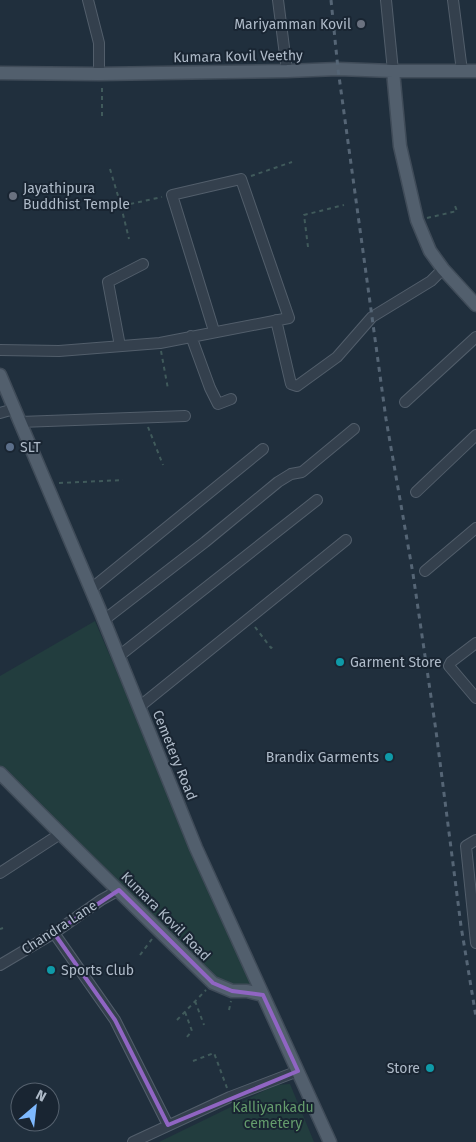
<svg xmlns="http://www.w3.org/2000/svg" width="476" height="1142" font-family="'Fira Sans',sans-serif">
<style>
.green{fill:#223d3e}
.lines{fill:none;stroke-linecap:round;stroke-linejoin:round}
.minor-casing{stroke:#525e6b;stroke-width:12}
.major-casing{stroke:#404c59;stroke-width:15}
.path{stroke:#405a5b;stroke-width:2;stroke-dasharray:4 4;stroke-linecap:butt}
.minor{stroke:#34404d;stroke-width:10}
.major{stroke:#525f6d;stroke-width:12}
.rail{stroke:#556575;stroke-width:3;stroke-dasharray:5 5;stroke-linecap:butt}
.marked{fill:none;stroke:#9065c3;stroke-width:4;stroke-linejoin:round}
.worship-dot{fill:#6b7280;stroke:#192532;stroke-width:2}
.service-dot{fill:#5c6f8a;stroke:#192532;stroke-width:2}
.culture-dot{fill:#0f9aa8;stroke:#192532;stroke-width:2}
.labels{text-anchor:middle;stroke-width:4;stroke-linejoin:round;paint-order:stroke}
.poi-label{font-size:14px;fill:#afbbc9;stroke:#192532;text-anchor:start}
.street-label{font-size:14px;fill:#afbbc9;stroke:#192532}
.park-label{font-size:14px;fill:#649c6c;stroke:#192532}
</style>
<rect width="100%" height="100%" fill="#202f3d"/>
<!-- green -->
<path class="green" d="M 95,621 L 183,826 L 257,986 L 240,987 L 215,979 L 0,768 L 0,676 Z
M 290,1084 L 314,1142 L 159,1142 L 276,1085 Z"/>
<g class="lines">
<defs>
<path id="minor" d="M 88,0 L 99,43 L 99,74
M 278,0 L 287,71
M 386,0 L 393,71
M 453,0 L 462,71
M 276,320 L 291,384 L 297,386 L 337,357 L 372,317 L 431,281 L 443,269
M 191,336 L 210,388 L 218,404 L 231,399
M 120,346 L 108,282 L 143,264
M 0,350 L 59,351 L 160,343 L 289,318 L 241,179 L 172,195 L 214,331
M 405,402 L 476,337
M 0,413 L 14,409
M 20,422 L 185,416
M 416,492 L 476,435
M 425,571 L 476,528
M 91,589 L 263,449
M 104,620 L 205,542 L 278,482 L 291,474 L 302,472 L 354,429
M 476,643 L 451,662 L 449,666 L 476,698
M 119,656 L 317,500
M 139,707 L 346,540
M 476,840 L 466,846 L 476,943
M 0,873 L 60,834
M 54,933 L 115,1020 L 168,1125
M 0,965 L 54,933 L 101,900 L 119,890
M 133,1142 L 230,1097 L 298,1071"/>
<path id="major" d="M 393,71 L 400,146 L 417,220 L 430,251 L 443,269 L 476,305
M 0,73 L 99,74 L 287,71 L 338,69 L 393,71 L 476,71
M 0,375 L 101,613 L 196,848 L 330,1142
M 0,773 C 70,844 141,913 213,983 L 232,991 L 247,991 L 263,995"/>
</defs>
<!-- minor casing -->
<use href="#minor" class="minor-casing"/>
<!-- major casing -->
<use href="#major" class="major-casing"/>
<!-- path -->
<path class="path" d="M 102,116 L 102,86
M 110,169 L 121,206 L 162,197
M 251,176 L 292,162
M 121,206 L 129,239
M 427,218 L 457,211 L 455,206
M 308,247 L 304,215 L 344,205
M 161,351 L 168,389
M 148,427 L 163,465
M 59,483 L 123,480
M 255,627 L 271,648 L 275,645
M 0,929 L 3,928
M 140,955 L 152,939
M 195,1001 L 204,1025
M 229,1010 L 231,1001
M 185,1012 L 192,1031 L 186,1038
M 177,1020 L 206,990
M 193,1061 L 214,1053 L 227,1088"/>
<!-- minor -->
<use href="#minor" class="minor"/>
<!-- major -->
<use href="#major" class="major"/>
<!-- rail -->
<path class="rail" d="M 331,0 L 338,69 L 386,419 L 413,574 L 436,731 L 461,926 L 476,1017"/>
</g>
<!-- marked area -->
<path class="marked" d="M 119,890 L 213,983 L 232,991 L 263,995 L 298,1071 L 168,1125 L 115,1020 L 54,933 Z"/>
<!-- markers -->
<g class="worship-dot">
<circle cx="361" cy="24" r="5"/>
<circle cx="13" cy="196" r="5"/>
</g>
<circle class="service-dot" cx="10" cy="447" r="5"/>
<g class="culture-dot">
<circle cx="340" cy="662" r="5"/>
<circle cx="389" cy="757" r="5"/>
<circle cx="51" cy="970" r="5"/>
<circle cx="430" cy="1068" r="5"/>
</g>
<g class="labels">
<!-- poi labels -->
<g class="poi-label">
<text x="351" y="29" text-anchor="end">Mariyamman Kovil</text>
<text x="23" y="193">Jayathipura<tspan x="23" dy="16">Buddhist Temple</tspan></text>
<text x="20" y="452">SLT</text>
<text x="350" y="667">Garment Store</text>
<text x="379" y="762" text-anchor="end">Brandix Garments</text>
<text x="61" y="975">Sports Club</text>
<text x="420" y="1073" text-anchor="end">Store</text>
</g>
<!-- street labels -->
<g class="street-label">
<text transform="translate(238 56) rotate(-1)" y="5">Kumara Kovil Veethy</text>
<text transform="translate(175 755) rotate(68)" y="5">Cemetery Road</text>
<text transform="translate(166 916) rotate(45)" y="5">Kumara Kovil Road</text>
<text transform="translate(59 927) rotate(-33)" y="5">Chandra Lane</text>
</g>
<!-- park labels -->
<g class="park-label">
<text x="273" y="1112">Kalliyankadu<tspan x="273" dy="16">cemetery</tspan></text>
</g>
</g>
<!-- north arrow -->
<g transform="translate(35 1107) rotate(28)"><circle r="24" fill="#192532" stroke="#55616e"/>
<path d="M0-4L9 19L0 12L-9 19Z" fill="#7eb9ff"/>
<text y="-8" font-size="14" font-weight="bold" text-anchor="middle" fill="#afbbc9">N</text>
</g>
</svg>
